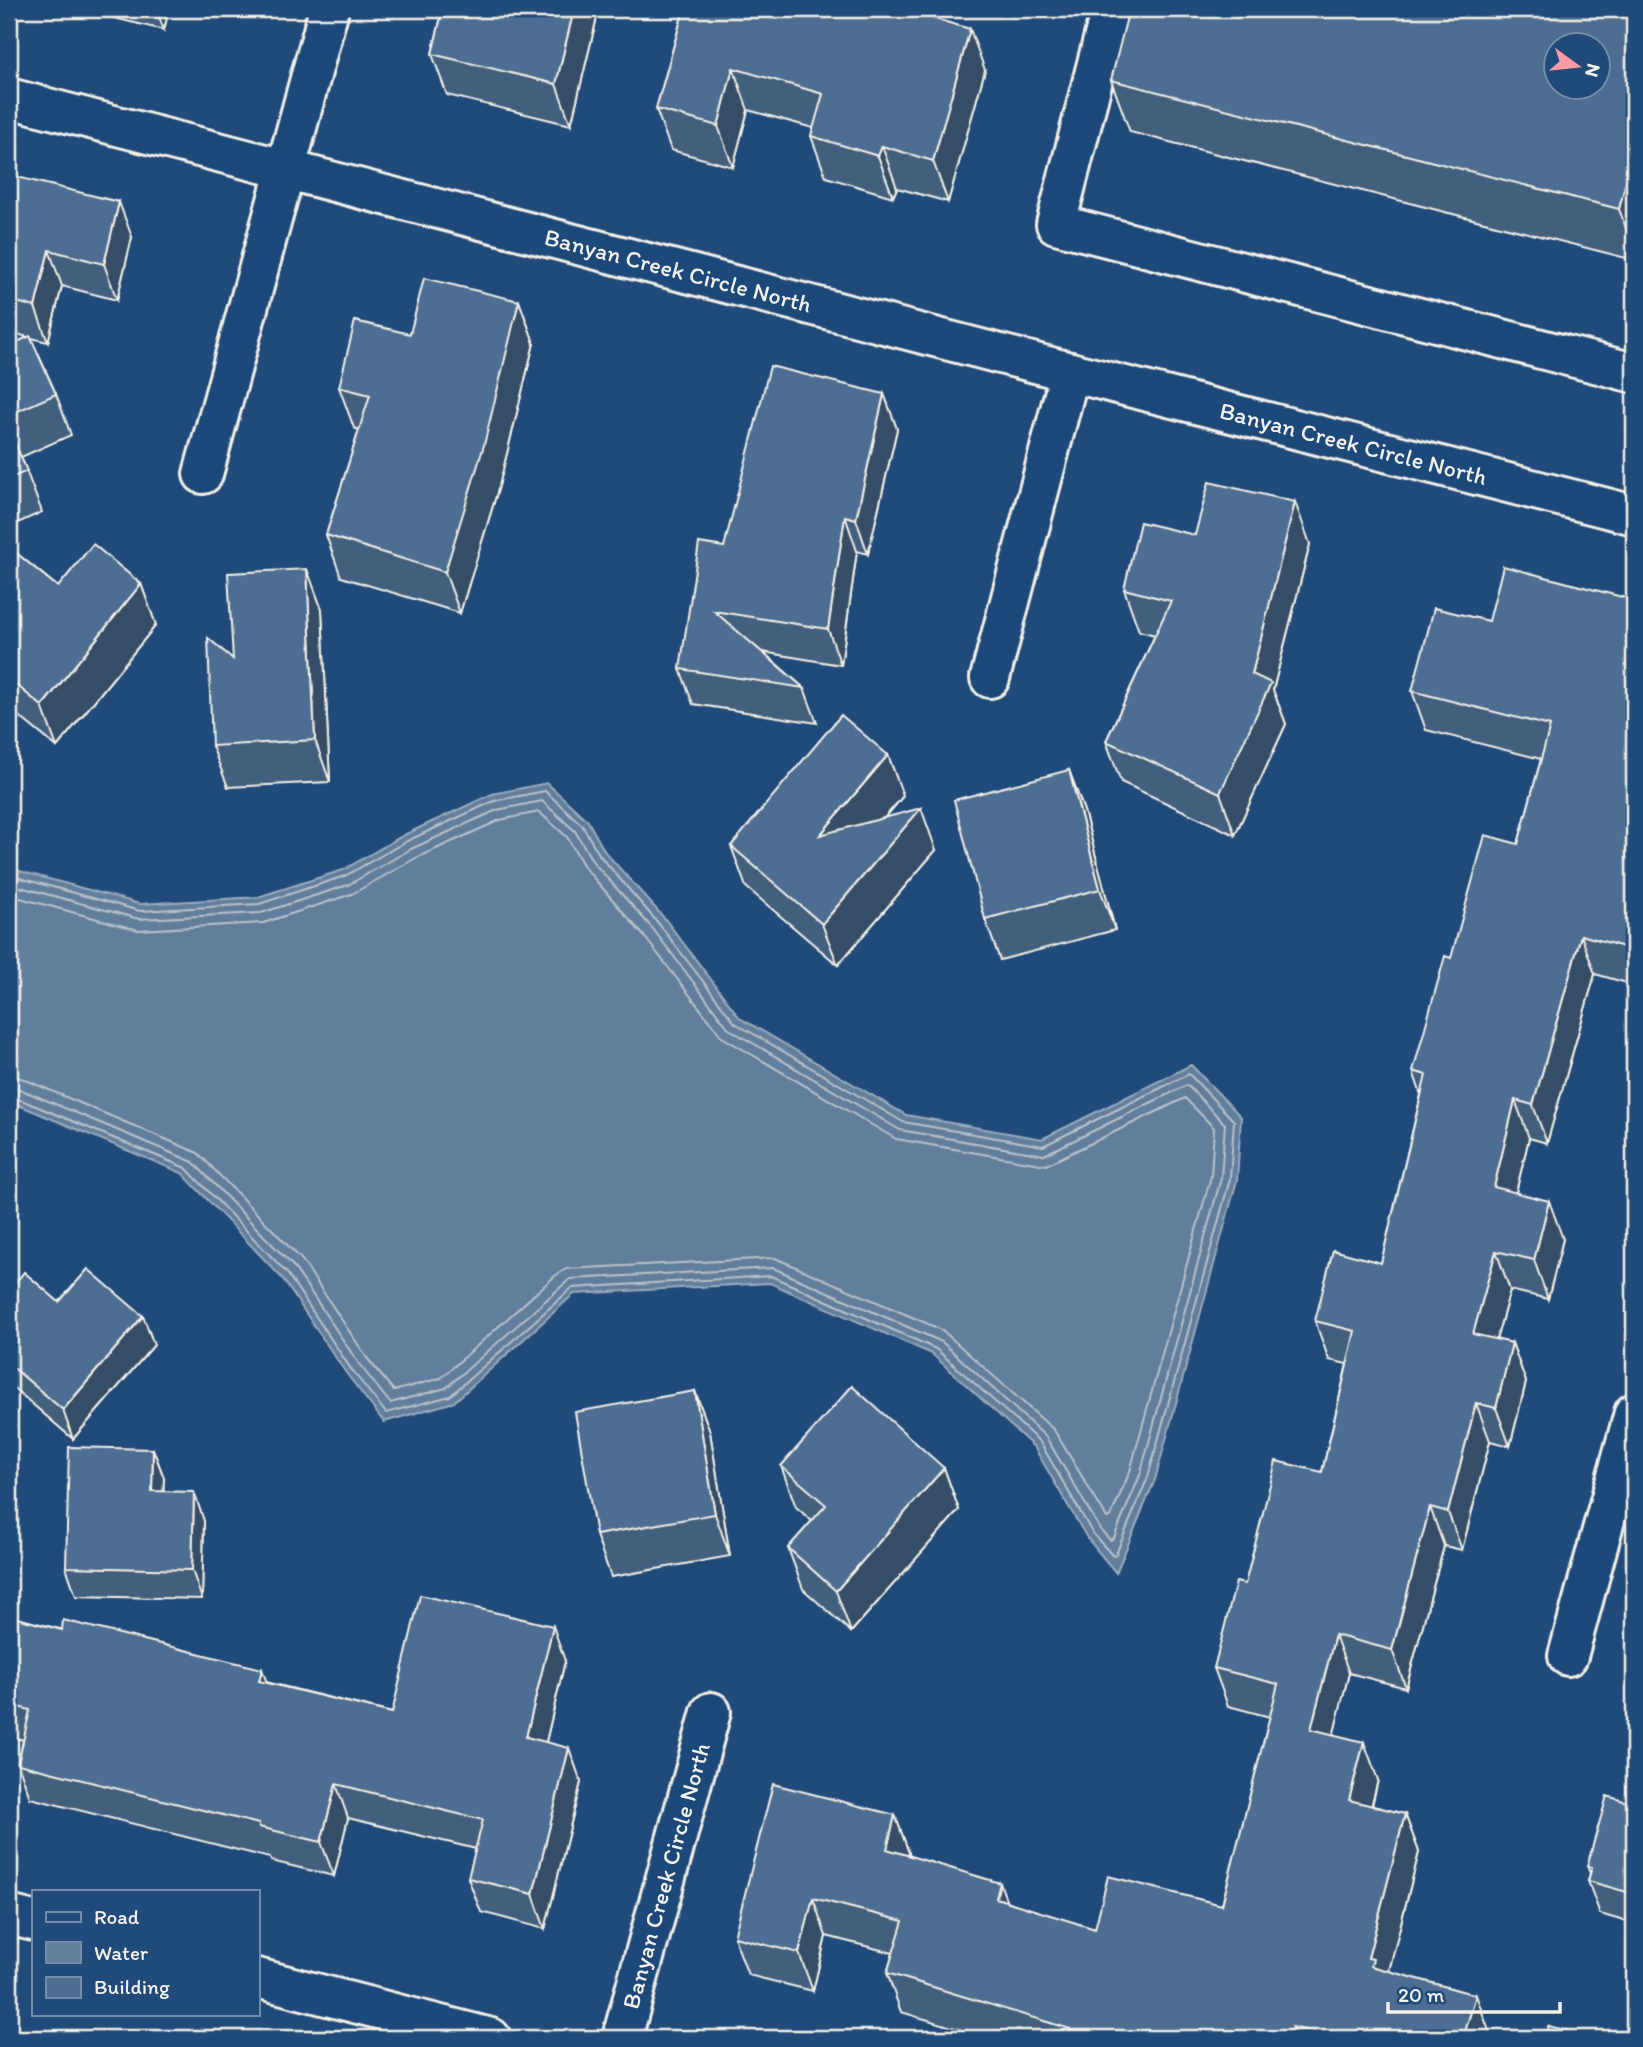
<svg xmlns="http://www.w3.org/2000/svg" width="1643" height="2047" font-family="Itim,sans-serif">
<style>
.water{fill:#627e9d;stroke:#9cacbb;stroke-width:2}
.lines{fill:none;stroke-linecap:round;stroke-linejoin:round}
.shore{stroke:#bac3ca;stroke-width:2}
.minor-casing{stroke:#f4f1e8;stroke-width:44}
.minor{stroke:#1f4a7a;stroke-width:38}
.wall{fill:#425f7e;stroke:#f4f1e8;stroke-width:2}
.shaded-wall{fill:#364d66;stroke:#f4f1e8;stroke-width:2}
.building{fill:#4d6e92;stroke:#f4f1e8;stroke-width:2;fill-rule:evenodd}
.labels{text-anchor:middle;stroke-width:6;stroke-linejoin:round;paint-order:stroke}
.street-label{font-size:24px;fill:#f4f1e8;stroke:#1f4a7a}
</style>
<rect width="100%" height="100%" fill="#1f4a7a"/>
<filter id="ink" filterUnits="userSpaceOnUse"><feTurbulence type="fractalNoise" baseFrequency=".0143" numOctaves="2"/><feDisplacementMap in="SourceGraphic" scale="14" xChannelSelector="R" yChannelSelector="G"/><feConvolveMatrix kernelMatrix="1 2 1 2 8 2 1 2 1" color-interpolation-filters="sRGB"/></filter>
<g filter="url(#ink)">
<!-- water -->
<path class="water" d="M 547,783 L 588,821 L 605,852 L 665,919 L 740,1018 L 906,1115 L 1042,1139 L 1191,1065 L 1241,1117 L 1237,1180 L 1155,1480 L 1116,1573 L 1087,1538 L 1034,1447 L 932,1354 L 770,1283 L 574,1294 L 454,1402 L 384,1422 L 346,1373 L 282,1278 L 182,1173 L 9,1101 L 9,868 L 140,904 L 258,897 L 343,870 L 404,835 L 492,794 Z"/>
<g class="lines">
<!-- shore -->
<path class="shore" d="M 9,875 L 140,911 L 259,904 L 345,876 L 407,841 L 494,801 L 545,791 L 582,825 L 600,856 L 659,924 L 735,1023 L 903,1122 L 1043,1146 L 1189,1074 L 1234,1121 L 1230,1179 L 1148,1477 L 1116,1554 L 1113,1556 L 1093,1534 L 1040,1442 L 936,1349 L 771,1276 L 572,1288 L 450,1396 L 386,1413 L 351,1369 L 287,1273 L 186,1168 L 9,1095
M 9,884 L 139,919 L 261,913 L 348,885 L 411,849 L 497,810 L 542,801 L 575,831 L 593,862 L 653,929 L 729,1029 L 900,1130 L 1044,1155 L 1187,1085 L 1225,1124 L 1221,1178 L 1140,1475 L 1114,1538 L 1110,1540 L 1100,1529 L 1046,1437 L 942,1342 L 773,1268 L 570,1279 L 446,1388 L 390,1403 L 359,1364 L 294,1267 L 193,1162 L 17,1088 L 9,1087
M 9,895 L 138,930 L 263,923 L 352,894 L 416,858 L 500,820 L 539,812 L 567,837 L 585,868 L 644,936 L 722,1037 L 896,1139 L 1046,1165 L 1185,1098 L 1214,1128 L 1211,1176 L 1130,1471 L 1111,1516 L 1107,1518 L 1054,1430 L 942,1330 L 775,1258 L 566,1269 L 556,1275 L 441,1378 L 394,1391 L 367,1358 L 302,1260 L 198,1153 L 21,1078 L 9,1076"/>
<defs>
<g id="minor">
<path d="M 1111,9 L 1056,224 L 1634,373"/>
<path id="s1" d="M 9,98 L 1070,372 L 1634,515"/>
<path d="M 203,474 L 329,9"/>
<path d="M 990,678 L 1070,372"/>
<path d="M 1568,1656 L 1634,1413"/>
<path d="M 9,1915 L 33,1921"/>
<path d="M 257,1978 L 491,2038"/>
<path id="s2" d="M 622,2038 L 711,1712"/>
</g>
</defs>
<!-- minor casing -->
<use href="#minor" class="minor-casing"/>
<!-- minor -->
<use href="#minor" class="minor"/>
</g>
<!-- wall -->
<path class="wall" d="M 77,9 L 169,9 L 164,30 Z
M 443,9 L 599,9 L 571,125 L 447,95 L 432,54 Z
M 684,9 L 985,70 L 948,202 L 897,188 L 893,197 L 826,177 L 811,136 L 813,128 L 748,110 L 733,167 L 671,150 L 656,109 Z
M 1634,9 L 1634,260 L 1130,132 L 1111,80 Z
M 9,175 L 132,237 L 117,300 L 62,286 L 48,342 L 31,338 L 56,394 L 71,435 L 21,457 L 42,512 L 9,527 L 9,346 L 28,337 L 9,332 Z
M 519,301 L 534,343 L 499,486 L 460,613 L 341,577 L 326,535 L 359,430 L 354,428 L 339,387 L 410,334 Z
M 884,394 L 897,429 L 868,554 L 857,551 L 841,665 L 763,652 L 804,688 L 817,723 L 693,704 L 680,669 L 724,547 Z
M 1195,535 L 1310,544 L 1273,690 L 1286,724 L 1235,835 L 1121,782 L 1106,741 L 1155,635 L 1139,631 L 1124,589 Z
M 9,547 L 58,587 L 141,584 L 156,625 L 57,747 L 9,708 Z
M 1634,600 L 1634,985 L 1595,974 L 1547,1143 L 1529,1138 L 1516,1192 L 1563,1239 L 1548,1299 L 1510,1290 L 1496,1340 L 1512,1343 L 1526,1382 L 1510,1446 L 1490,1441 L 1462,1550 L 1444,1546 L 1406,1688 L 1349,1673 L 1333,1735 L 1378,1780 L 1372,1806 L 1405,1814 L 1419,1852 L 1389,1971 L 1490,2034 L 1488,2038 L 989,2038 L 901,2012 L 887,1973 L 893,1953 L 826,1936 L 813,1991 L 748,1975 L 734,1937 L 895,1815 L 909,1853 L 909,1855 L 1007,1902 L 1095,1929 L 1222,1905 L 1270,1717 L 1228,1706 L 1214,1668 L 1245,1584 L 1322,1472 L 1347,1364 L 1329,1360 L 1315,1321 L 1381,1263 L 1421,1095 L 1413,1071 L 1451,958 L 1518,844 L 1541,759 L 1426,730 L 1412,691 L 1489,621 Z
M 322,610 L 330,782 L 228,787 L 212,746 L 233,659 Z
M 888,755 L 903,796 L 885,818 L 936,850 L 838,965 L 746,887 L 731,846 Z
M 1069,770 L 1084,811 L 1115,930 L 1000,960 L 985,919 Z
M 9,1291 L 59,1302 L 143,1316 L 154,1345 L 73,1439 L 9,1384 Z
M 695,1391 L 710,1432 L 730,1556 L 611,1577 L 596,1535 Z
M 153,1449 L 164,1478 L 163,1491 L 204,1521 L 202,1599 L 76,1596 L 66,1567 Z
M 781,1466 L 944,1468 L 959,1510 L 851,1632 L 803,1589 L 788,1548 L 812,1521 L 796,1507 Z
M 9,1616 L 266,1682 L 392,1713 L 565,1661 L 546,1742 L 581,1782 L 545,1929 L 481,1912 L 468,1878 L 476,1849 L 348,1818 L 334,1876 L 271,1861 L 270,1858 L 30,1798 L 18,1764 L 23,1740 L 9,1736 Z
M 1634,1804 L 1634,1941 L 1631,1933 L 1634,1924 L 1600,1914 L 1588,1881 L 1590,1873 L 1587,1866 Z"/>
<!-- shaded-wall -->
<path class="shaded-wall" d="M 156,9 L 169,9 L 164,30 Z
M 574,9 L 599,9 L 571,125 L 556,84 Z
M 970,29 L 985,70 L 948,202 L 933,161 Z
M 733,68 L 748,110 L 733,167 L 718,126 Z
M 882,146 L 897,188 L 893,197 L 878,156 Z
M 1634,149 L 1634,250 L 1619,209 Z
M 119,202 L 132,237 L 117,300 L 104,264 Z
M 49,250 L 62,286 L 48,342 L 35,307 Z
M 519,301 L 534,343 L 499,486 L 460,613 L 445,572 Z
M 884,394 L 897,429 L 868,554 L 856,519 Z
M 1295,502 L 1310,544 L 1273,690 L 1286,724 L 1235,835 L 1220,793 L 1252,674 Z
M 845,516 L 857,551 L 841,665 L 828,629 Z
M 307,569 L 322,610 L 330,782 L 315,740 Z
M 141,584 L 156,625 L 57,747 L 42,706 Z
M 888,755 L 903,796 L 835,876 L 820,835 Z
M 1069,770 L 1084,811 L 1115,930 L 1100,889 Z
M 921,808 L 936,850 L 838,965 L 822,924 Z
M 1634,910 L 1634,976 L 1624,947 Z
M 1581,935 L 1595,974 L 1547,1143 L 1533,1105 Z
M 1515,1100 L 1529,1138 L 1508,1225 L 1494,1187 Z
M 1549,1201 L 1563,1239 L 1548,1299 L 1534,1260 Z
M 1496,1251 L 1510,1290 L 1487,1372 L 1473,1334 Z
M 143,1316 L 154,1345 L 73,1439 L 63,1410 Z
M 1512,1343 L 1526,1382 L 1510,1446 L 1496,1408 Z
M 695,1391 L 710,1432 L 730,1556 L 715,1514 Z
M 1476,1403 L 1490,1441 L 1462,1550 L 1448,1512 Z
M 153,1449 L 164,1478 L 162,1520 L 152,1491 Z
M 944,1468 L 959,1510 L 851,1632 L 836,1591 Z
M 194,1492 L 204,1521 L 202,1599 L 192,1570 Z
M 1430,1507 L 1444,1546 L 1406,1688 L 1392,1650 Z
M 553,1626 L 565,1661 L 539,1771 L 526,1737 Z
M 1335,1635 L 1349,1673 L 1325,1768 L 1311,1729 Z
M 262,1669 L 274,1703 L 259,1681 Z
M 1364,1742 L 1378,1780 L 1363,1838 L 1349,1800 Z
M 569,1748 L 581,1782 L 545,1929 L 533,1894 Z
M 336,1784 L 348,1818 L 334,1876 L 321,1842 Z
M 1405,1814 L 1419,1852 L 1384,1990 L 1385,2004 L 1368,1958 Z
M 895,1815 L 909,1853 L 901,1887 L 887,1849 Z
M 1000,1883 L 1014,1921 L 996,1898 Z
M 813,1898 L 826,1936 L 813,1991 L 799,1953 Z
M 1476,1995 L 1490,2034 L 1488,2038 L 1463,2038 Z
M 1292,2027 L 1297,2038 L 1290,2038 Z"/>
<!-- building -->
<path class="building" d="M 443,9 L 574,9 L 556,84 L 432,54 Z
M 684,9 L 901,9 L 970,29 L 933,161 L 882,146 L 878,156 L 811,136 L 823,94 L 733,68 L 718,126 L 656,109 Z
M 1129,9 L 1634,9 L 1634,149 L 1619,209 L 1111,80 ZM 1556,46 L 1598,46 L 1598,88 L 1556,88 Z
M 9,175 L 119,202 L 104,264 L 49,250 L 35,307 L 9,300 Z
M 424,278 L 519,301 L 484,445 L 445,572 L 326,535 L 370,395 L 339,387 L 355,321 L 410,334 Z
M 30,336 L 56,394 L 9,415 L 9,346 Z
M 770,366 L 884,394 L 856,519 L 845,516 L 828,629 L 714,611 L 804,688 L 680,669 L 699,543 L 724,547 Z
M 9,429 L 27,471 L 9,479 Z
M 1209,482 L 1295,502 L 1252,674 L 1271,683 L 1220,793 L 1106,741 L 1171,601 L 1124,589 L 1140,522 L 1195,535 Z
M 93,544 L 141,584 L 42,706 L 9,679 L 9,547 L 58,587 Z
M 1503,566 L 1634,600 L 1634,910 L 1624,947 L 1581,935 L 1533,1105 L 1515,1100 L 1494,1187 L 1549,1201 L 1534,1260 L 1496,1251 L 1473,1334 L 1512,1343 L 1496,1408 L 1476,1403 L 1448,1512 L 1430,1507 L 1392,1650 L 1335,1635 L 1311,1729 L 1364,1742 L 1349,1800 L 1405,1814 L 1368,1958 L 1373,1959 L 1371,1966 L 1476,1995 L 1463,2038 L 1336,2038 L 1292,2027 L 1290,2038 L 1095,2038 L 1069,2032 L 1070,2029 L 887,1973 L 903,1921 L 813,1898 L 799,1953 L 734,1937 L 773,1784 L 895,1815 L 887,1849 L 1000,1883 L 996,1898 L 1095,1929 L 1108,1876 L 1222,1905 L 1278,1684 L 1214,1668 L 1236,1582 L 1245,1584 L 1276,1461 L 1322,1472 L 1355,1331 L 1315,1321 L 1333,1250 L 1381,1263 L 1426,1075 L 1413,1071 L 1445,956 L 1451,958 L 1485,835 L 1518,844 L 1550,726 L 1412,691 L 1434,608 L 1489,621 Z
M 307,569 L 315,740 L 212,746 L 208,638 L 233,659 L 228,573 Z
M 841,715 L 888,755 L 820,835 L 921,808 L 822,924 L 731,846 Z
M 1069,770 L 1100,889 L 985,919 L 954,800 Z
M 88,1269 L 143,1316 L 63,1410 L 9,1364 L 9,1291 L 24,1272 L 59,1302 Z
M 852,1386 L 944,1468 L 836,1591 L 788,1548 L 826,1505 L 781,1466 Z
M 695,1391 L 715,1514 L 596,1535 L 575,1412 Z
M 69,1447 L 153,1449 L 152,1491 L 194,1492 L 192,1570 L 66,1567 Z
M 420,1595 L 553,1626 L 526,1737 L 569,1748 L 533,1894 L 468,1878 L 483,1820 L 336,1784 L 321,1842 L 259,1827 L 259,1824 L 18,1764 L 30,1710 L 9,1705 L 9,1616 L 62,1630 L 63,1620 L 262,1669 L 259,1681 L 392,1713 Z
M 1607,1796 L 1634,1804 L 1634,1894 L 1588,1881 L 1592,1867 L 1587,1866 Z
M 1634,1921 L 1634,1933 L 1631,1933 Z
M 1548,2026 L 1599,2038 L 1545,2038 Z"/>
</g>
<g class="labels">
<!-- street labels -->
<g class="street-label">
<text dy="8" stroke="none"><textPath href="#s1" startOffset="691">Banyan Creek Circle North</textPath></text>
<text dy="8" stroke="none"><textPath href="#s1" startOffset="1388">Banyan Creek Circle North</textPath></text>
<text dy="8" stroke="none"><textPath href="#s2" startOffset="168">Banyan Creek Circle North</textPath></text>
</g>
</g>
<!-- margin -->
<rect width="1643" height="2047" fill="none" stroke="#1f4a7a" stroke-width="35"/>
<rect x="18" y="18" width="1608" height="2012" fill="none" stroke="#f4f1e8" stroke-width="2.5" filter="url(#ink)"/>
<!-- legend -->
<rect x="32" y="1890" width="228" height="126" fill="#1f4a7a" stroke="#748da6" stroke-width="2"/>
<rect x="46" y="1912" width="35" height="10" fill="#1f4a7a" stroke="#748da6" stroke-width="2"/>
<text x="94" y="1924" font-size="21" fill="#f4f1e8">Road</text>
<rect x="46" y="1942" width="35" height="21" fill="#627e9d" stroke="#748da6" stroke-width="2"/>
<text x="94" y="1960" font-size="21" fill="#f4f1e8">Water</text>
<rect x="46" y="1977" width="35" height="21" fill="#4d6e92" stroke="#748da6" stroke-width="2"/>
<text x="94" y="1994" font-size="21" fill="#f4f1e8">Building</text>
<!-- north arrow -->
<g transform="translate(1577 66) rotate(105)"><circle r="33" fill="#1f4a7a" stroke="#748da6" stroke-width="2"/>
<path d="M0-5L12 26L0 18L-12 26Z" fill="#ff9aa2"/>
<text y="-10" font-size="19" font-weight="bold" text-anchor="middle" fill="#f4f1e8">N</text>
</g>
<!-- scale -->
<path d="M1388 2002v10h172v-10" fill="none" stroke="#f4f1e8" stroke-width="3.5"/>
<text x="1398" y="2002" font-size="21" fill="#f4f1e8" stroke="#1f4a7a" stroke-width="5" paint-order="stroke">20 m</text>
</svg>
